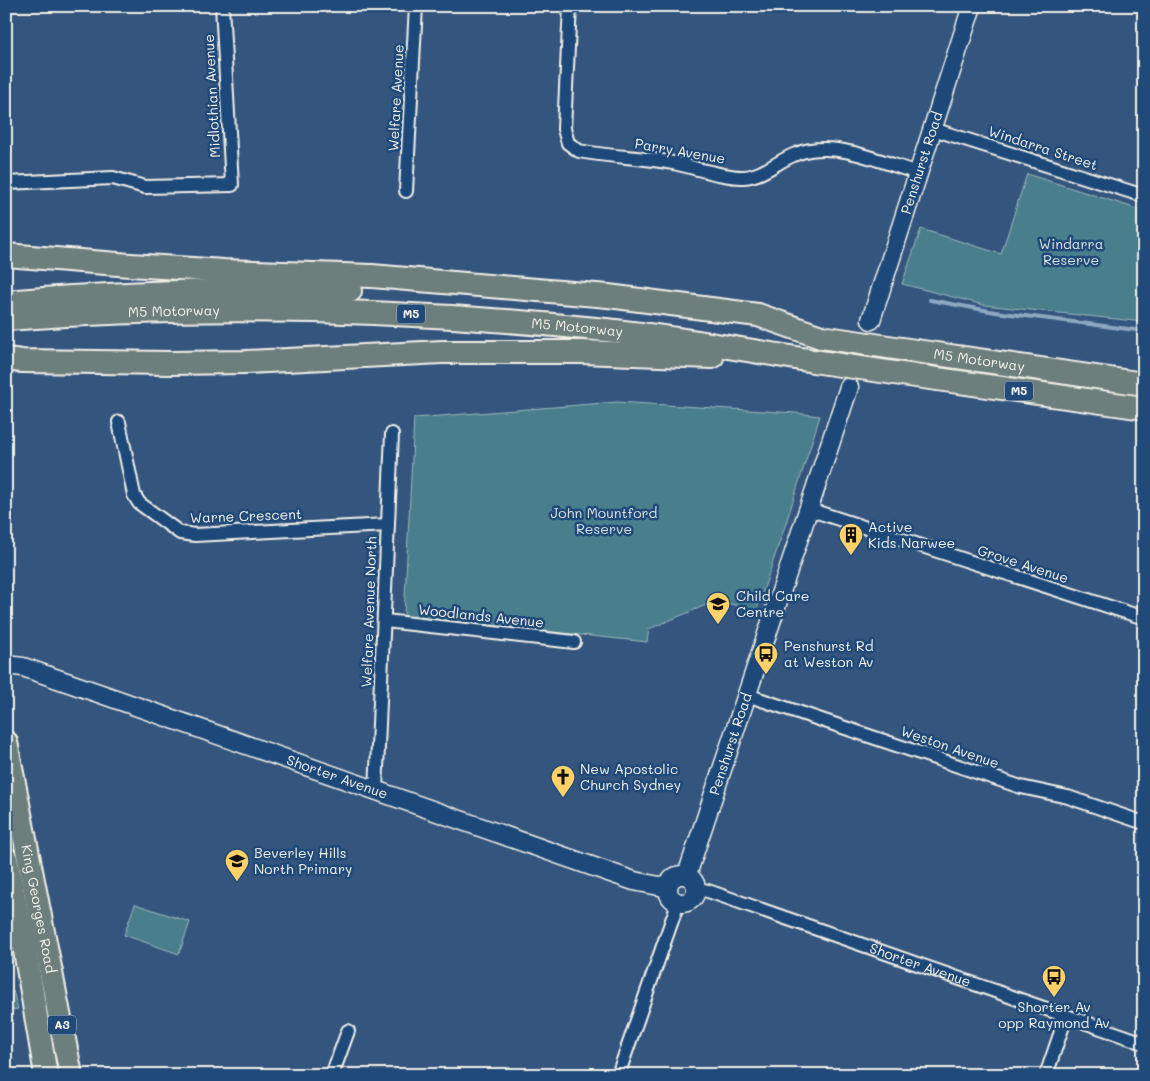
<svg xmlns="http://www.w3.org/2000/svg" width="1150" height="1081" font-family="Mali,sans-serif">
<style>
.green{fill:#497f8d;stroke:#9eb8ba}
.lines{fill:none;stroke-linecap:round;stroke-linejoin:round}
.stream{stroke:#8da8c0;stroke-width:4}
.secondary-tunnel{stroke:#516c8e;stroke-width:18;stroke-dasharray:18 9;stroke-linecap:butt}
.street-casing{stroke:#f4f1e8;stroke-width:16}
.secondary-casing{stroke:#f4f1e8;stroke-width:21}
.highway-casing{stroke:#f4f1e8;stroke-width:26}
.street{stroke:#1f4a7a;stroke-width:12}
.secondary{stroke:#1f4a7a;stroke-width:18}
.highway{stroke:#6c7f7c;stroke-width:22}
.highway-bridge-casing{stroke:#f4f1e8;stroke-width:26;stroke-linecap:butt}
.highway-bridge{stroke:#6c7f7c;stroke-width:22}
.labels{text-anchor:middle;stroke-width:5;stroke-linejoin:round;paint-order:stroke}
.shield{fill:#1f4a7a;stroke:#b4bfc7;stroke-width:1}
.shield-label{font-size:12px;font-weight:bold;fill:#f4f1e8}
.street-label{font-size:14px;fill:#f4f1e8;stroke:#1f4a7a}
.park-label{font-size:14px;fill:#dae0da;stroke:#1f4a7a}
.poi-label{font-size:14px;fill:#f4f1e8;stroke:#1f4a7a;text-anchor:start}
</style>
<rect width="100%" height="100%" fill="#34557e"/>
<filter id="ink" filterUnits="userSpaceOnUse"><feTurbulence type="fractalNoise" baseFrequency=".02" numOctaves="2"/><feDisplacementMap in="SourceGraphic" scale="10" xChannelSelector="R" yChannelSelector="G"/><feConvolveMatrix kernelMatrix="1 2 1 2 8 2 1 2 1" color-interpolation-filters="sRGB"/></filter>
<g filter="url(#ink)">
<!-- green -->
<path class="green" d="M 1027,174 L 1144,211 L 1144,322 L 984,305 L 902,284 L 921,229 L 1001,254 Z
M 617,402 L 796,413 L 820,416 L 786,523 L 756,612 L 718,600 L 649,629 L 647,642 L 404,616 L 414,418 Z
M 135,904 L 190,922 L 179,954 L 124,935 Z
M 13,991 L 18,1009 L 6,1011 L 6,992 Z"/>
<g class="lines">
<!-- stream -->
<path class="stream" d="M 930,300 L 995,312 L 1144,331"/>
<!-- secondary-tunnel -->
<path class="secondary-tunnel" d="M 851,378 L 871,320"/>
<defs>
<g id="street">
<path d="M 570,6 L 564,129 L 568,143 L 579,151 C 610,157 642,157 673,163 C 694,167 724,178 744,177 C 763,176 779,160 796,154 C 834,139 881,162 918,173"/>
<path d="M 933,129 L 1144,196"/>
<path d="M 6,183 L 113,178 L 145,187 L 232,185 L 222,6"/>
<path d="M 406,191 L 416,6"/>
<path d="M 119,422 L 134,495 L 139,503 L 180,533 L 195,535 L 388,525"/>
<path d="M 808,509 L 1144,618"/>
<path d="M 385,621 L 574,642"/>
<path d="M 747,695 L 1021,787 L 1068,797 L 1144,823"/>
<path d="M 376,791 L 392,434"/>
<path id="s1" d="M 697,889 L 708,891 L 1144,1043"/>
<path d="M 332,1075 L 348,1031"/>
<path d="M 618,1075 L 678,903"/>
<path d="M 1046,1075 L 1066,1017"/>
</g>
<g id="secondary">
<path id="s2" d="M 871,320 L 972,6"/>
<path id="s3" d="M 6,665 L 23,667 L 104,695 L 634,881 L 659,886 L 668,885"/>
<circle cx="682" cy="889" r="14"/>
<path id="s4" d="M 687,875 L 849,387"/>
</g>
<g id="highway">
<path d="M 6,255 L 130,265 L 224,271 L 372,276 L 608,296 L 758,315 L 821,337"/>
<path d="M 6,302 C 120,292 235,289 350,291"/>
<path id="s5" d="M 6,319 C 203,304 400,309 596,329 C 669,336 741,349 813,361"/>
<path id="s6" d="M 902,349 L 1144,384"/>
<path d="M 6,359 L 22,361 L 171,363 L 246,362 L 442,352 L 581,352 L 712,357"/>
<path d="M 894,373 L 1144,408"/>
<path id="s7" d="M 6,742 L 71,1075"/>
<path d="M 6,859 L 24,945 L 46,1075"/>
</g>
</defs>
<!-- street casing -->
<use href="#street" class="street-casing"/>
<!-- secondary casing -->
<use href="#secondary" class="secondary-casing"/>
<!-- highway casing -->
<use href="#highway" class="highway-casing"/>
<!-- street -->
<use href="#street" class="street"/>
<!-- secondary -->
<use href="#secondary" class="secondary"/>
<!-- highway -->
<use href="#highway" class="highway"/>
<defs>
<path id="highway-bridge" d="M 821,337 L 902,349
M 813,361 L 894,373"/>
</defs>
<!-- highway-bridge casing -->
<use href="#highway-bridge" class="highway-bridge-casing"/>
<!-- highway-bridge -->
<use href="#highway-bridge" class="highway-bridge"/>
</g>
</g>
<!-- icons -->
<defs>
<symbol id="building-pin" viewBox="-11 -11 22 30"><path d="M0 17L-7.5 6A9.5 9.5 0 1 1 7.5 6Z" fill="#ffd166" stroke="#1f4a7a"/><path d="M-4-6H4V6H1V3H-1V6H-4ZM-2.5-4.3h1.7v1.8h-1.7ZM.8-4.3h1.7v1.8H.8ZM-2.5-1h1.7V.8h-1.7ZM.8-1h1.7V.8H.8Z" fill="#111"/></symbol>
<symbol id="school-pin" viewBox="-11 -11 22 30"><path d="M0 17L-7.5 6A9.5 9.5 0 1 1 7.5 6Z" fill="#ffd166" stroke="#1f4a7a"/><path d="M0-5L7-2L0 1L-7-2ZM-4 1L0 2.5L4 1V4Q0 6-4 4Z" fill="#111"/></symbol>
<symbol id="bus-pin" viewBox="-11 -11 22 30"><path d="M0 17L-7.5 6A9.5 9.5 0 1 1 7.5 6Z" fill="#ffd166" stroke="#1f4a7a"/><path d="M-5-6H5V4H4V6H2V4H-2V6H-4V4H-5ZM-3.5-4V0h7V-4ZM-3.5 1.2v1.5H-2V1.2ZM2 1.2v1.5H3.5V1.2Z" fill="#111"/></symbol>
<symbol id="church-pin" viewBox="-11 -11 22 30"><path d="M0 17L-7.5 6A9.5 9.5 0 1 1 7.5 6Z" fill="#ffd166" stroke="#1f4a7a"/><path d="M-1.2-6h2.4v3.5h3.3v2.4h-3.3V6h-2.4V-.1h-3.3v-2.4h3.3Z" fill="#111"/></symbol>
</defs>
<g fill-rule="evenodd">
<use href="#building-pin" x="837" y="521" width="28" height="38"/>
<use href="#school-pin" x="704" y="590" width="28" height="38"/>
<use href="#bus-pin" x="752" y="640" width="28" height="38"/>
<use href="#church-pin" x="549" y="763" width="28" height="38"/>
<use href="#school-pin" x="223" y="847" width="28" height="38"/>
<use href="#bus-pin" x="1040" y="963" width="28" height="38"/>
</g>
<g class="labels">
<!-- shield labels -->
<g class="shield">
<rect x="397" y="304.5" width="28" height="19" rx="4"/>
<rect x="1005" y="381.5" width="28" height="19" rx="4"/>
<rect x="48" y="1015.5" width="28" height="19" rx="4"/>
</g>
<g class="shield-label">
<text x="411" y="318">M5</text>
<text x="1019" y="395">M5</text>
<text x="62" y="1029">A3</text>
</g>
<!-- street labels -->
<g class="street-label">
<text transform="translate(212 96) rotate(-93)" y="5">Midlothian Avenue</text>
<text transform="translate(396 98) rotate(-87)" y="5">Welfare Avenue</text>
<text transform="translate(1043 148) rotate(18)" y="5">Windarra Street</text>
<text transform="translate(680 151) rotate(10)" y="5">Parry Avenue</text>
<text dy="5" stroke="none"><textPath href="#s2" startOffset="165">Penshurst Road</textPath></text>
<text dy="5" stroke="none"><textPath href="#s5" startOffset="168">M5 Motorway</textPath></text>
<text dy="5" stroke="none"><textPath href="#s5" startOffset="572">M5 Motorway</textPath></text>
<text dy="5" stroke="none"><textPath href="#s6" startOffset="78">M5 Motorway</textPath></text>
<text transform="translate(246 516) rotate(-2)" y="5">Warne Crescent</text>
<text transform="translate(1023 564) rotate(18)" y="5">Grove Avenue</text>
<text transform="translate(369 612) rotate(-88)" y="5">Welfare Avenue North</text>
<text transform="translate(481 616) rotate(6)" y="5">Woodlands Avenue</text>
<text dy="5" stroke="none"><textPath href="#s4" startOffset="138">Penshurst Road</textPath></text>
<text transform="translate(950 747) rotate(19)" y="5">Weston Avenue</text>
<text dy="5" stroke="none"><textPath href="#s3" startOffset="350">Shorter Avenue</textPath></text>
<text dy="5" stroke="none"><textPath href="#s7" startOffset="170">King Georges Road</textPath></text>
<text dy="5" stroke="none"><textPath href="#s1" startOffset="236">Shorter Avenue</textPath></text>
</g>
<!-- park labels -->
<g class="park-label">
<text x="1071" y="249">Windarra<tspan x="1071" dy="16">Reserve</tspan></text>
<text x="604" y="518">John Mountford<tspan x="604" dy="16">Reserve</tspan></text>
</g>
<!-- poi labels -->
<g class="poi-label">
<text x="868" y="532">Active<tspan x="868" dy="16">Kids Narwee</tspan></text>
<text x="736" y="601">Child Care<tspan x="736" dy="16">Centre</tspan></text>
<text x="784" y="651">Penshurst Rd<tspan x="784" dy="16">at Weston Av</tspan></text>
<text x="580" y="774">New Apostolic<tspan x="580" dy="16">Church Sydney</tspan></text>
<text x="254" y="858">Beverley Hills<tspan x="254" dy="16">North Primary</tspan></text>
<text x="1054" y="1012" text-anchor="middle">Shorter Av<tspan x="1054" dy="16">opp Raymond Av</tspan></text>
</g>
</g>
<!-- margin -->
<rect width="1150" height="1081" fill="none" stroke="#1f4a7a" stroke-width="25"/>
<rect x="12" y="12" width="1125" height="1056" fill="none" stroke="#f4f1e8" stroke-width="2" filter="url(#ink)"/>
</svg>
